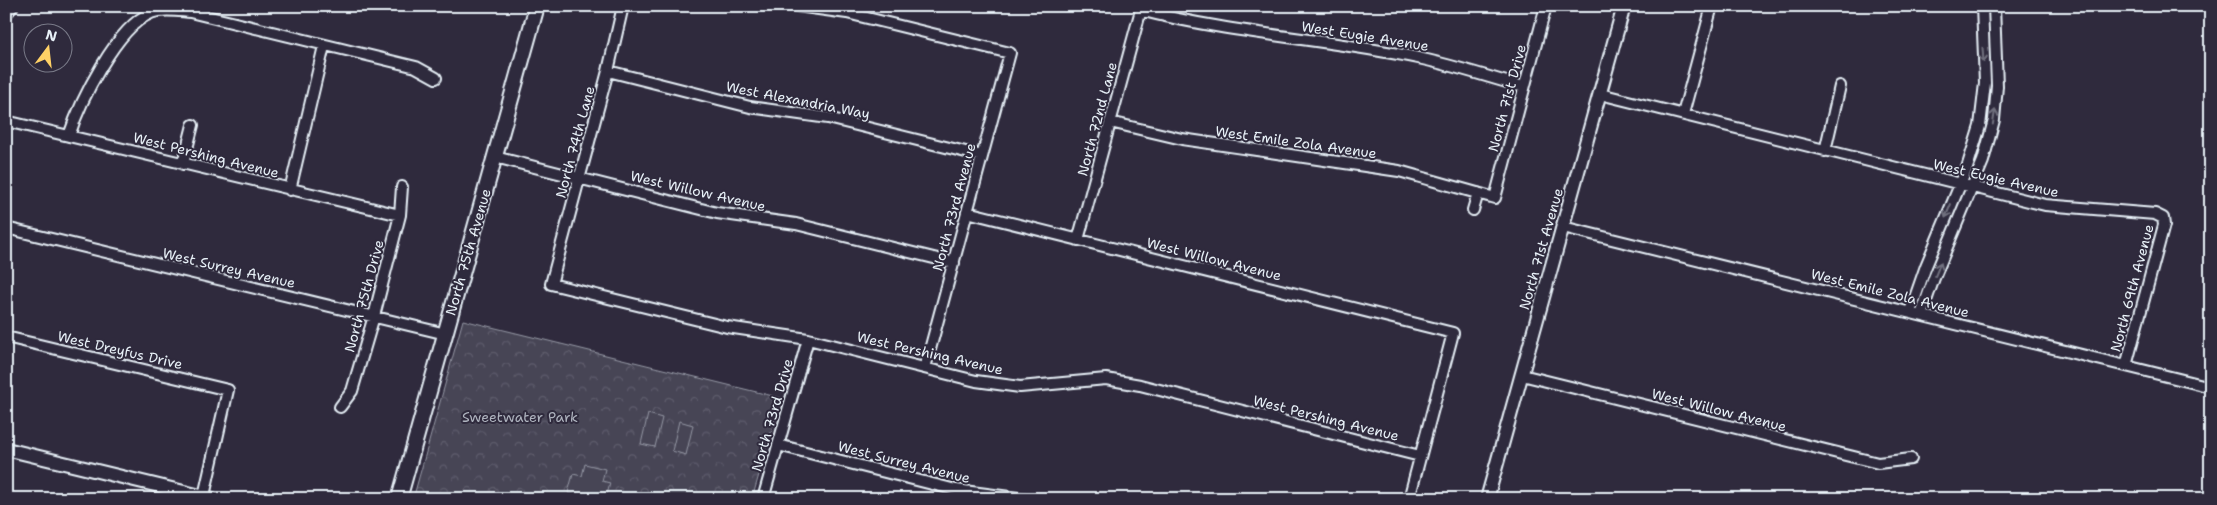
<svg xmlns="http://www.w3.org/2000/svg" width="2217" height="505" font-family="'Shantell Sans',sans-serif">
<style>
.forest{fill:url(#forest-crowns);stroke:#979aa6}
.pitch{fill:#464455;stroke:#979aa6}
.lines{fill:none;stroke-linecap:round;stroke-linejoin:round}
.minor-casing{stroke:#e8f1f8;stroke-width:14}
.tertiary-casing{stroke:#e8f1f8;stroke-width:16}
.secondary-casing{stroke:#e8f1f8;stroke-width:18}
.minor{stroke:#2f2a3d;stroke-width:10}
.tertiary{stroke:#2f2a3d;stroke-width:12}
.secondary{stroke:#2f2a3d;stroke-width:14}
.oneway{stroke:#70707e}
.labels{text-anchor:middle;stroke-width:4;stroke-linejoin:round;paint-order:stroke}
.street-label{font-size:14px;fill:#e8f1f8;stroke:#2f2a3d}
.park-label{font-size:14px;fill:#afb4bf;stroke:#2f2a3d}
</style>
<defs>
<pattern id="forest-crowns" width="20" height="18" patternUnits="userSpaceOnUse" patternTransform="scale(1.25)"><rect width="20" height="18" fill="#464455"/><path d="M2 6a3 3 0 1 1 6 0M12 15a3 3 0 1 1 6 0" fill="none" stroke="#615f6e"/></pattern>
</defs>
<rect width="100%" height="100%" fill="#2f2a3d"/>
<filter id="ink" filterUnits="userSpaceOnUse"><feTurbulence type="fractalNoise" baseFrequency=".02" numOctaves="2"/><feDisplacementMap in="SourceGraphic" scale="10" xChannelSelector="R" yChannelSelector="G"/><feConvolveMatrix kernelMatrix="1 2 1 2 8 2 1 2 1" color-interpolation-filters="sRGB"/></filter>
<g filter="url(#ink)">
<!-- forest -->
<path class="forest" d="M 463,320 L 781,398 L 752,499 L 413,499 Z"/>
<!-- pitch -->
<path class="pitch" d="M 648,414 L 662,418 L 655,447 L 641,444 Z
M 679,421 L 693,425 L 686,455 L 672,451 Z
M 585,464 L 605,469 L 602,481 L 610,483 L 606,499 L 578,499 L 578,495 L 568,493 L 573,474 L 582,476 Z"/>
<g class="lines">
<defs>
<path id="minor" d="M 623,6 L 608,71 L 551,284 L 727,327 L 808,339 L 976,381 L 1020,387 L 1106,379 L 1140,385 L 1420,456
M 797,6 L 847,13 L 1010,53 L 925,368
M 1140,10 C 1227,33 1315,38 1403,55 C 1444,62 1484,76 1524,87
M 6,14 L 13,6
M 608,71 L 750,107 L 828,118 L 982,156
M 1600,94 L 2045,205 L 2155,214 L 2163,218 L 2164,225 L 2126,366
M 1683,114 L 1712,6
M 6,121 L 400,215
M 1110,122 L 1182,139 L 1399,171 L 1495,198 L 1546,6
M 69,136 C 80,102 116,27 151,13 C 162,8 178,11 190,12 L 416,67 L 436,78
M 1825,151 L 1840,86
M 495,157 L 717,213 L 796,224 L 954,263
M 183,164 L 193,125
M 290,190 L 324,46
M 1473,210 L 1478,193
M 967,212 L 1453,333 L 1409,499
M 1563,227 L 2211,387
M 6,228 L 446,334
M 1078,240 L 1142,6
M 1910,312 L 1926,266 L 1967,168 L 1980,126 L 1985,83 L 1982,6
M 1921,315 L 1934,278 L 1983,161 L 1994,120 L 1997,86 L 1994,6
M 6,337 L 228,390 L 204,496
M 1522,375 L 1878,463 L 1911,459
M 340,407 L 352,391 L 374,316 L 400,215 L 402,187
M 778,445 L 956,490 L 1026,499
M 763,499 L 808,339"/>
<path id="tertiary" d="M 6,449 L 213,499
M 1487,499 L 1624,6"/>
<path id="secondary" d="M 399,499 L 537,6"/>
</defs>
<!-- minor casing -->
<use href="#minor" class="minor-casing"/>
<!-- tertiary casing -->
<use href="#tertiary" class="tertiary-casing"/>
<!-- secondary casing -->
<use href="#secondary" class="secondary-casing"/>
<!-- minor -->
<use href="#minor" class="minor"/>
<!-- tertiary -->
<use href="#tertiary" class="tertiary"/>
<!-- secondary -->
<use href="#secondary" class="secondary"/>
</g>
<!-- one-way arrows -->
<defs><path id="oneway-shaft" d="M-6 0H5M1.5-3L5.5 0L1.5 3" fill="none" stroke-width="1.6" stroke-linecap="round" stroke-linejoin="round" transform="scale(1.25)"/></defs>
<g class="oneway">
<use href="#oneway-shaft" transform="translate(1983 55) rotate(86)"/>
<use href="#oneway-shaft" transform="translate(1994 117) rotate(-81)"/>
<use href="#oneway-shaft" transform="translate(1948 211) rotate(113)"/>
<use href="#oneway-shaft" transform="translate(1938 269) rotate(-68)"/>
</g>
</g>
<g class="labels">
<!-- street labels -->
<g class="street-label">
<text transform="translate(1365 36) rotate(9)" y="5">West Eugie Avenue</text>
<text transform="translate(1507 98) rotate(-75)" y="5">North 71st Drive</text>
<text transform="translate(798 100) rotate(11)" y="5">West Alexandria Way</text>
<text transform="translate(1097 119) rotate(-75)" y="5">North 72nd Lane</text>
<text transform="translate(575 142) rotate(-75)" y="5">North 74th Lane</text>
<text transform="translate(1296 142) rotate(8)" y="5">West Emile Zola Avenue</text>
<text transform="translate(206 155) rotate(14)" y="5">West Pershing Avenue</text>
<text transform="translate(1996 178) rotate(13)" y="5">West Eugie Avenue</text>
<text transform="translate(698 191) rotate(13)" y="5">West Willow Avenue</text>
<text transform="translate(954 207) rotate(-75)" y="5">North 73rd Avenue</text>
<text transform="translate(1541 249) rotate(-74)" y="5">North 71st Avenue</text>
<text transform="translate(468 252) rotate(-74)" y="5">North 75th Avenue</text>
<text transform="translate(1214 259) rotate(14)" y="5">West Willow Avenue</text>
<text transform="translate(229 268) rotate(13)" y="5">West Surrey Avenue</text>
<text transform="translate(2132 288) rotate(-75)" y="5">North 69th Avenue</text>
<text transform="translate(1890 293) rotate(14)" y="5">West Emile Zola Avenue</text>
<text transform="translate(364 296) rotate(-75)" y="5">North 75th Drive</text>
<text transform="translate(120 350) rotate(13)" y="5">West Dreyfus Drive</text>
<text transform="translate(930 353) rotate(13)" y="5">West Pershing Avenue</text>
<text transform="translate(1719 410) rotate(14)" y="5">West Willow Avenue</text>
<text transform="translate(772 415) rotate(-74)" y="5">North 73rd Drive</text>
<text transform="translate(1326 418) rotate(14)" y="5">West Pershing Avenue</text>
<text transform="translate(904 462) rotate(14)" y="5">West Surrey Avenue</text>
</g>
<!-- park labels -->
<g class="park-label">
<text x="520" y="422">Sweetwater Park</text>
</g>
</g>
<!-- margin -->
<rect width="2217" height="505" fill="none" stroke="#2f2a3d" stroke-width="25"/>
<rect x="12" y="12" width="2192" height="480" fill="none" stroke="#e8f1f8" stroke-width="2" filter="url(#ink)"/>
<!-- north arrow -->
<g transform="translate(48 48) rotate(15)"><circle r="24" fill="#2f2a3d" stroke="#797a88"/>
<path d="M0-4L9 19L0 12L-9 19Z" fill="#ffd166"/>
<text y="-8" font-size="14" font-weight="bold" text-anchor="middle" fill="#e8f1f8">N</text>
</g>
</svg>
